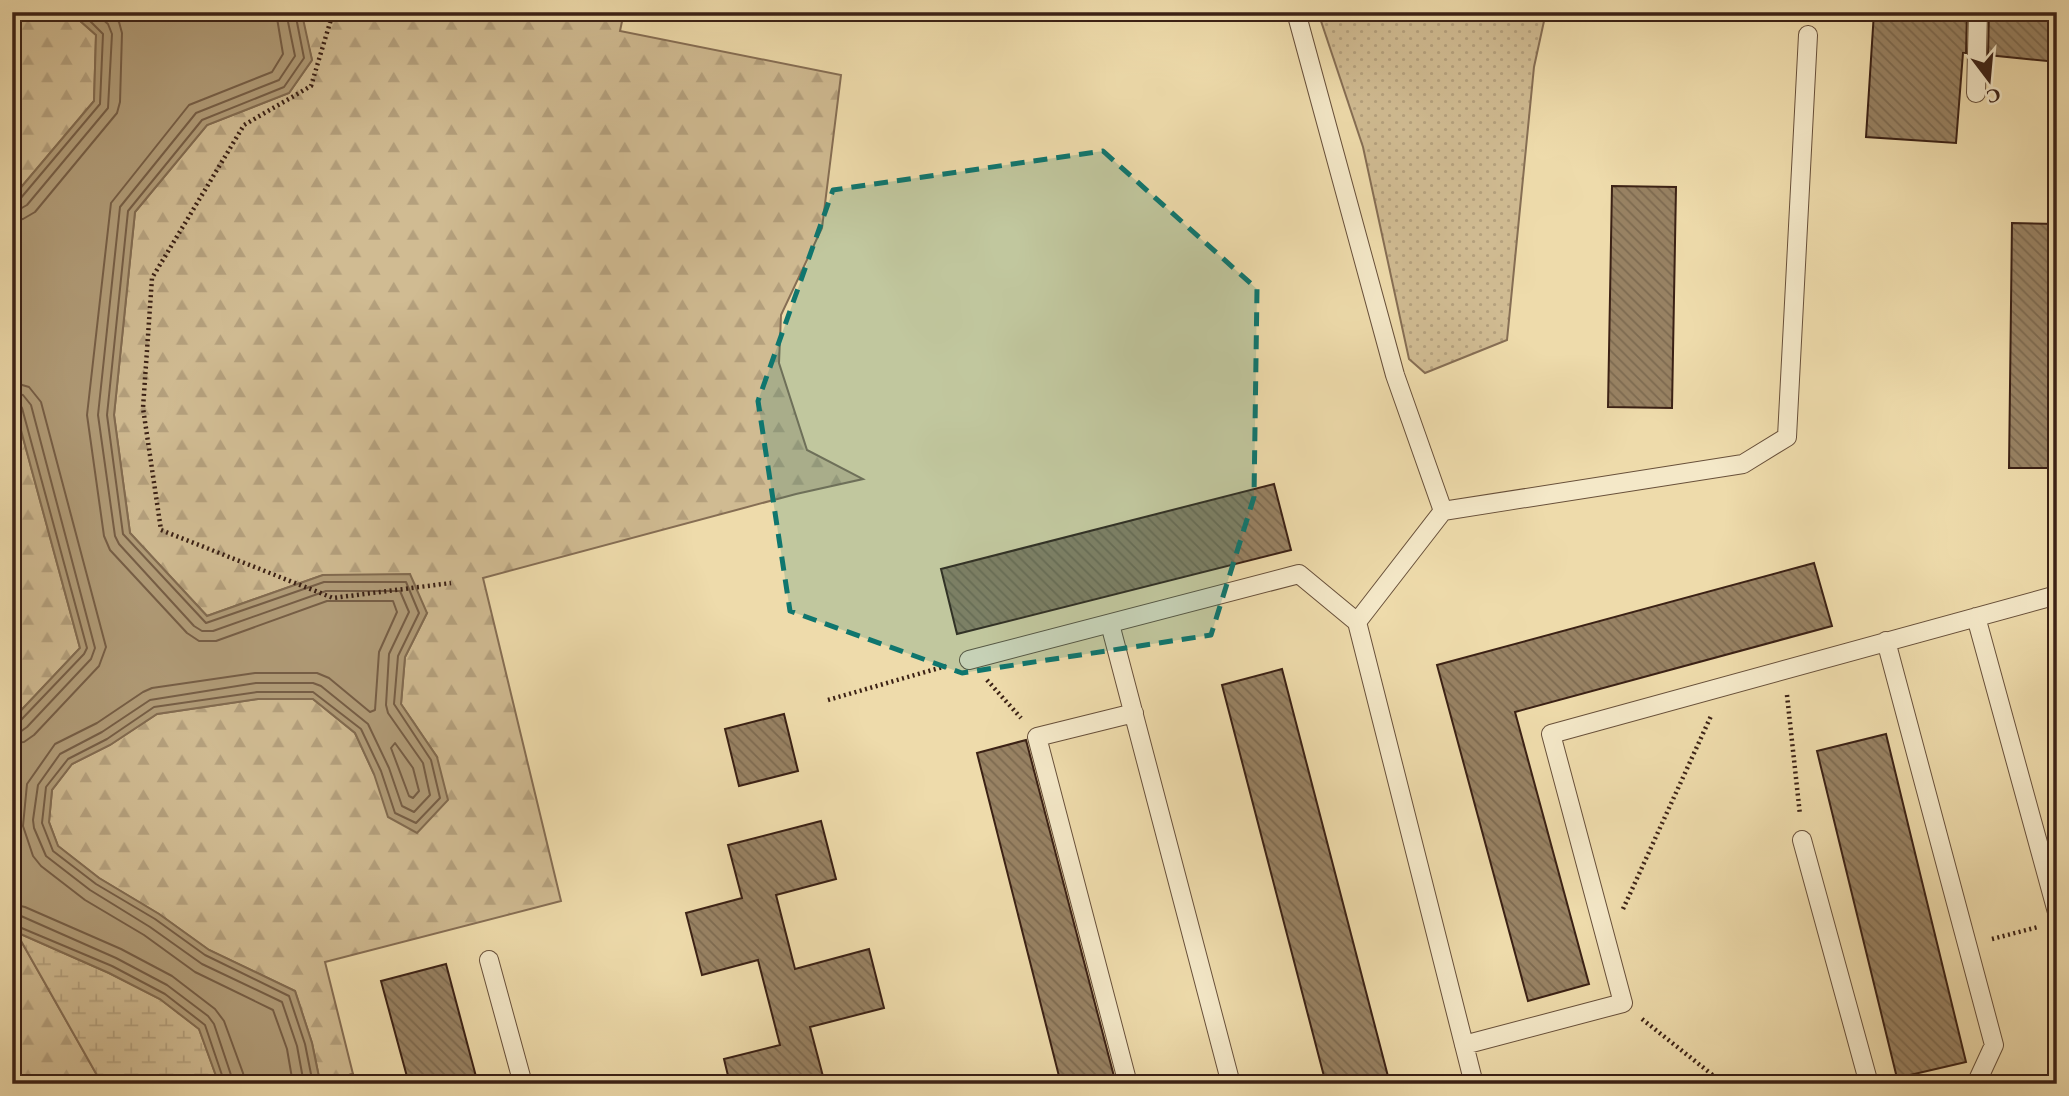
<svg xmlns="http://www.w3.org/2000/svg" width="2069" height="1096" font-family="'EB Garamond',serif">
<style>
.grass{fill:url(#grass-dots);stroke:#866e54;stroke-width:2}
.forest{fill:url(#forest-firs);stroke:#866e54;stroke-width:2}
.wetland{fill:url(#wetland-marsh);stroke:#866e54;stroke-width:2}
.water{fill:#b19c78;stroke:#826b50;stroke-width:2}
.lines{fill:none;stroke-linecap:round;stroke-linejoin:round}
.shore{stroke:#765e46;stroke-width:2}
.building{fill:url(#building-back-hatch);stroke:#3b2115;stroke-width:2}
.service-casing{stroke:#68503a;stroke-width:20}
.path{stroke:#3b2115;stroke-width:4.5;stroke-dasharray:2 3.5;stroke-linecap:butt}
.service{stroke:#f4e8c8;stroke-width:18}
.marked{fill:#0f766e;fill-opacity:0.2;stroke:#0f766e;stroke-width:5;stroke-dasharray:14 9;stroke-linejoin:round}
</style>
<defs>
<pattern id="grass-dots" width="8" height="8" patternUnits="userSpaceOnUse" patternTransform="scale(1.75)"><rect width="8" height="8" fill="#d0bb92"/><path d="M2 2h.1M6 6h.1" fill="none" stroke="#b4a07d" stroke-width="1.8" stroke-linecap="round"/></pattern>
<pattern id="forest-firs" width="22" height="20" patternUnits="userSpaceOnUse" patternTransform="scale(1.75)"><rect width="22" height="20" fill="#d0bb92"/><path d="M5 1l3.5 6h-7zM16 11l3.5 6h-7z" fill="#b4a07d"/></pattern>
<pattern id="wetland-marsh" width="20" height="14" patternUnits="userSpaceOnUse" patternTransform="scale(1.75)"><rect width="20" height="14" fill="#d0bb92"/><path d="M1 5h8M5 5V1M11 12h8M15 12V8" fill="none" stroke="#b4a07d"/></pattern>
<pattern id="building-back-hatch" width="6" height="6" patternUnits="userSpaceOnUse" patternTransform="scale(1.75)"><rect width="6" height="6" fill="#988263"/><path d="M-1 5l2 2M0 0l6 6M5-1l2 2" fill="none" stroke="#7d6a50"/></pattern>
</defs>
<rect width="100%" height="100%" fill="#eedbab"/>
<filter id="stains"><feTurbulence type="fractalNoise" baseFrequency=".00286" numOctaves="4"/><feColorMatrix values="0 0 0 0 .2 0 0 0 0 .09 0 0 0 0 .02 0 0 0 .5 -.17"/></filter>
<radialGradient id="worn" r=".72"><stop offset=".6" stop-color="#630" stop-opacity="0"/><stop offset="1" stop-color="#630" stop-opacity=".3"/></radialGradient>
<!-- grass -->
<path class="grass" d="M 1318,12 L 1546,12 L 1534,67 L 1507,340 L 1425,373 L 1409,359 L 1363,147 Z"/>
<!-- forest -->
<path class="forest" d="M 12,12 L 70,12 L 96,35 L 94,101 L 12,198 Z
M 300,12 L 624,12 L 620,31 L 841,75 L 822,228 L 781,315 L 779,363 L 807,450 L 863,479 L 796,494 L 483,578 L 561,901 L 325,962 L 353,1074 L 320,1082 L 312,1043 L 295,991 L 209,950 L 159,914 L 99,878 L 58,846 L 49,822 L 52,790 L 72,764 L 110,745 L 157,714 L 258,699 L 313,699 L 355,733 L 374,774 L 437,757 L 401,704 L 405,657 L 427,613 L 323,575 L 207,616 L 130,533 L 114,415 L 135,212 L 207,125 L 289,93 L 312,60 Z
M 12,397 L 80,648 L 12,720 Z
M 12,926 L 16,932 L 102,1084 L 12,1084 Z"/>
<!-- wetland -->
<path class="wetland" d="M 16,932 L 109,973 L 160,999 L 199,1029 L 219,1084 L 102,1084 Z"/>
<!-- water -->
<path class="water" d="M 70,12 L 300,12 L 302,14 L 312,60 L 289,93 L 207,125 L 135,212 L 114,415 L 130,533 L 207,616 L 323,575 L 410,574 L 427,613 L 405,657 L 401,704 L 437,757 L 448,800 L 417,833 L 388,817 L 374,774 L 355,733 L 313,699 L 258,699 L 157,714 L 110,745 L 72,764 L 52,790 L 49,822 L 58,846 L 99,878 L 159,914 L 209,950 L 295,991 L 312,1043 L 320,1082 L 353,1074 L 355,1084 L 219,1084 L 199,1029 L 160,999 L 109,973 L 16,932 L 12,926 L 12,720 L 80,648 L 12,397 L 12,198 L 94,101 L 96,35 Z"/>
<g class="lines">
<!-- shore -->
<path class="shore" d="M 276,12 L 283,54 L 272,72 L 189,105 L 111,203 L 87,415 L 104,536 L 110,550 L 187,633 L 199,641 L 216,641 L 327,601 L 393,601 L 397,612 L 379,652 L 375,710 L 370,712 L 329,678 L 317,673 L 255,673 L 152,688 L 143,692 L 97,723 L 55,744 L 27,784 L 23,826 L 33,856 L 41,866 L 85,900 L 144,935 L 195,972 L 273,1010 L 287,1049 L 293,1084
M 286,12 L 295,56 L 279,80 L 196,113 L 120,207 L 98,415 L 115,536 L 119,544 L 194,626 L 202,631 L 213,631 L 326,591 L 400,591 L 409,612 L 389,654 L 386,705 L 388,713 L 423,763 L 430,795 L 414,812 L 402,806 L 389,768 L 368,724 L 321,686 L 313,683 L 256,683 L 150,700 L 102,732 L 60,754 L 38,785 L 33,820 L 34,828 L 46,856 L 90,890 L 150,927 L 202,964 L 282,1002 L 297,1046 L 304,1084
M 295,12 L 304,58 L 284,87 L 202,120 L 128,211 L 107,415 L 123,534 L 206,623 L 324,582 L 406,582 L 419,613 L 398,656 L 394,704 L 431,760 L 440,798 L 416,823 L 395,813 L 381,771 L 361,729 L 313,692 L 257,692 L 154,707 L 107,739 L 68,759 L 46,787 L 42,823 L 53,851 L 96,884 L 155,919 L 205,955 L 289,996 L 305,1044 L 313,1084
M 12,201 L 20,199 L 100,104 L 103,34 L 81,12
M 12,210 L 20,209 L 27,205 L 108,108 L 112,34 L 108,24 L 94,12
M 12,221 L 23,219 L 35,212 L 117,113 L 120,102 L 122,33 L 119,22 L 110,12
M 12,382 L 29,387 L 41,402 L 106,647 L 99,666 L 34,735 L 24,742 L 12,743
M 12,393 L 23,395 L 31,405 L 95,648 L 91,659 L 27,727 L 20,732 L 12,733
M 12,402 L 19,403 L 22,408 L 87,648 L 84,654 L 20,721 L 12,724
M 395,743 L 413,768 L 419,791 L 413,798 L 409,796 L 391,748 Z
M 12,904 L 25,907 L 121,949 L 172,976 L 215,1009 L 224,1021 L 243,1073 L 245,1084
M 12,915 L 21,916 L 116,958 L 167,985 L 208,1016 L 214,1024 L 234,1084
M 12,924 L 112,966 L 165,994 L 205,1025 L 225,1084"/>
</g>
<!-- building -->
<path class="building" d="M 1874,12 L 1967,12 L 1966,53 L 1963,53 L 1956,143 L 1866,137 Z
M 1989,12 L 2057,12 L 2057,62 L 1988,55 Z
M 1612,186 L 1676,187 L 1672,408 L 1608,407 Z
M 2012,223 L 2057,224 L 2057,468 L 2009,468 Z
M 1274,484 L 1291,550 L 957,634 L 941,569 Z
M 1814,563 L 1832,626 L 1515,712 L 1589,984 L 1528,1001 L 1437,665 Z
M 1282,669 L 1390,1084 L 1326,1084 L 1222,685 Z
M 784,714 L 798,771 L 739,786 L 725,729 Z
M 1886,734 L 1966,1062 L 1897,1078 L 1817,751 Z
M 1026,740 L 1116,1084 L 1061,1084 L 977,753 Z
M 821,821 L 836,879 L 776,895 L 795,969 L 869,949 L 884,1008 L 810,1027 L 825,1084 L 730,1084 L 724,1059 L 780,1045 L 758,960 L 702,975 L 686,913 L 742,898 L 728,845 Z
M 446,964 L 478,1084 L 409,1084 L 381,981 Z"/>
<g class="lines">
<defs>
<path id="service" d="M 1296,12 L 1395,375 L 1443,511 L 1357,622
M 1976,93 L 1978,12
M 1443,511 L 1743,464 L 1787,437 L 1808,35
M 1976,617 L 2057,912
M 1110,624 L 1231,1084
M 1886,641 L 1994,1045 L 1976,1084
M 969,660 L 1299,574 L 1357,622 L 1474,1084
M 1802,840 L 1869,1084
M 489,960 L 523,1084
M 1464,1045 L 1623,1003 L 1551,734 L 2057,595
M 1128,1084 L 1037,737 L 1134,713"/>
</defs>
<!-- service casing -->
<use href="#service" class="service-casing"/>
<!-- path -->
<path class="path" d="M 328,12 L 332,16 L 311,86 L 244,125 L 152,278 L 143,408 L 161,530 L 333,598 L 451,583
M 987,680 L 1021,718
M 1787,695 L 1800,815
M 828,700 L 946,666
M 1623,909 L 1711,716
M 1992,939 L 2038,927
M 1642,1019 L 1724,1084"/>
<!-- service -->
<use href="#service" class="service"/>
</g>
<!-- marked area -->
<path class="marked" d="M 1103,151 L 1257,289 L 1254,497 L 1211,635 L 962,673 L 790,611 L 758,401 L 833,190 Z"/>
<!-- margin -->
<rect width="2069" height="1096" fill="none" stroke="#eedbab" stroke-width="42"/>
<rect x="14" y="14" width="2041" height="1068" fill="none" stroke="#3b2115" stroke-width="3.5"/>
<rect x="21" y="21" width="2027" height="1054" fill="none" stroke="#3b2115" stroke-width="2"/>
<!-- north arrow -->
<g transform="translate(1989 80) rotate(164)" stroke="#f4e8c8" stroke-width="5" paint-order="stroke">
<path d="M0-5L12 26L0 18L-12 26Z" fill="#3b2115"/>
<text y="-10" font-size="19" font-weight="bold" text-anchor="middle" fill="#3b2115">С</text>
</g>
<rect width="100%" height="100%" filter="url(#stains)"/>
<rect width="100%" height="100%" fill="url(#worn)"/>
</svg>
